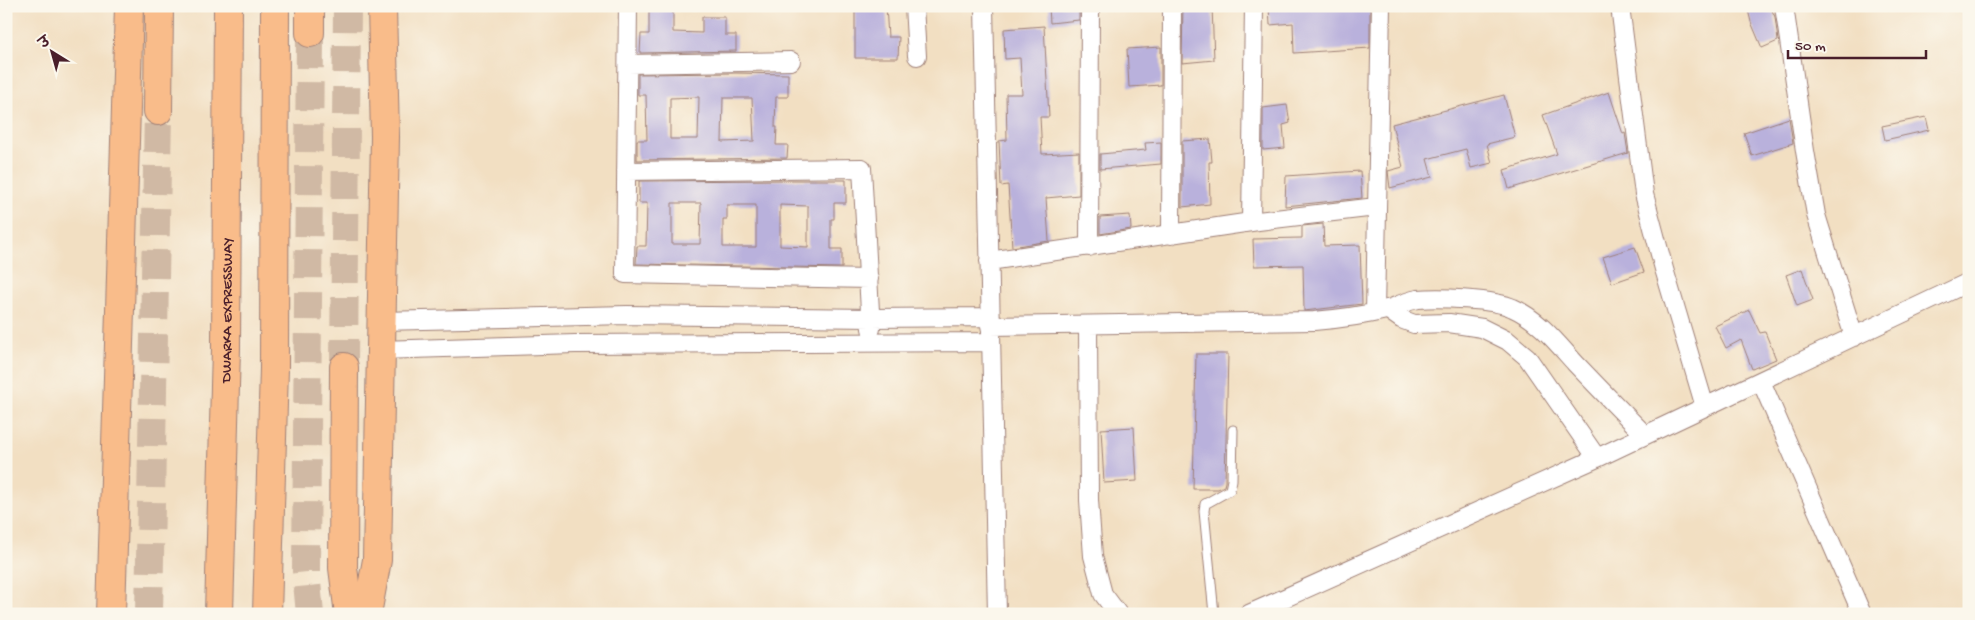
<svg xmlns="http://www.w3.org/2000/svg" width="1975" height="620" font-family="'Gochi Hand','Playpen Sans Deva',sans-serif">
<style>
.building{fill:#b9b1dc;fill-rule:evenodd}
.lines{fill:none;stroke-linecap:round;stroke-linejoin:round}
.highway-tunnel{stroke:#d0b9a4;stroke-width:28;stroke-dasharray:28 14;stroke-linecap:butt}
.lane-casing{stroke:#9e7f76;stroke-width:11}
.street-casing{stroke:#9e7f76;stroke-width:20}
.highway-casing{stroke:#9e7f76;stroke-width:30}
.lane{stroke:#fff;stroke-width:9}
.street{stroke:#fff;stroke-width:18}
.highway{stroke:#f9bc8a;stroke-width:28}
.labels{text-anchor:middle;stroke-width:5;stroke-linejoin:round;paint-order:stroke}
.street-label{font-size:15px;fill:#4a1f2b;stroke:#fbf7ec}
</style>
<rect width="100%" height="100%" fill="#fbf7ec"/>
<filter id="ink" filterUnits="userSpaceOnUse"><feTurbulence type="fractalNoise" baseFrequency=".02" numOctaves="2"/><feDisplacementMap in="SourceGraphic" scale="10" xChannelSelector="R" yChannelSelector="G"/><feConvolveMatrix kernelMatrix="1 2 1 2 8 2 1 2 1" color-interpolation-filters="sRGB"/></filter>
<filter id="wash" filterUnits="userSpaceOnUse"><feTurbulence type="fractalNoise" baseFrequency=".0096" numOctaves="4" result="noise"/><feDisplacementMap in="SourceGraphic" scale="20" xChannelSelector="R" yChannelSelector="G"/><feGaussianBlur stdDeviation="1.12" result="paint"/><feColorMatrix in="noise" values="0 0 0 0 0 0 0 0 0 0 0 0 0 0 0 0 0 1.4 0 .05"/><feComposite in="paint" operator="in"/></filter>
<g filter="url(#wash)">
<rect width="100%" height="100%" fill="#f2dfc2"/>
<g id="blocks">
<!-- building -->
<path class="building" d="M 649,6 L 673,6 L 673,32 L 702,33 L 702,17 L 725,17 L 725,35 L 736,35 L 736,51 L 640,53 L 641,34 L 649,34 Z
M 855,6 L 886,6 L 888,37 L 899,37 L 898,58 L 855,58 Z
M 1049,6 L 1079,6 L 1079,20 L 1050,23 Z
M 1183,6 L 1212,6 L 1214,60 L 1182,63 Z
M 1269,6 L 1370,6 L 1370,48 L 1294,53 L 1293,23 L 1270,25 Z
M 1747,6 L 1770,6 L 1775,17 L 1778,41 L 1762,48 L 1751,22 Z
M 1044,26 L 1049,117 L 1040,117 L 1042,154 L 1079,152 L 1079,195 L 1046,198 L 1049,241 L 1012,247 L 1008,185 L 1001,186 L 999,141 L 1007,140 L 1006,94 L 1022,94 L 1020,58 L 1005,59 L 1004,29 Z
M 1161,47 L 1161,85 L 1129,87 L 1127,49 Z
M 735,73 L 788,74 L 788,97 L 776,97 L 775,127 L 777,127 L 776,145 L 788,145 L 787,158 L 637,160 L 637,140 L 647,140 L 646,95 L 638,95 L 638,74 ZM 699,97 L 698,139 L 670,139 L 670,98 ZM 723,98 L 752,98 L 754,141 L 722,142 Z
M 1609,92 L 1623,134 L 1625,133 L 1628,153 L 1509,189 L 1504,170 L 1557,154 L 1543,115 Z
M 1504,95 L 1515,137 L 1487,144 L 1492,163 L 1471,168 L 1466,149 L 1427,159 L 1432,177 L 1390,188 L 1388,171 L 1403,167 L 1392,124 Z
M 1287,105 L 1290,123 L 1283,125 L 1285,148 L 1263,150 L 1263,108 Z
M 1926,117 L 1929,130 L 1885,140 L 1882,126 Z
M 1789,118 L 1793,143 L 1752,156 L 1744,133 Z
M 1210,139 L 1212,162 L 1209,162 L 1210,204 L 1182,207 L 1182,141 Z
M 1161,142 L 1161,164 L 1100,169 L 1100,154 L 1146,150 L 1145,143 Z
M 1360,171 L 1362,198 L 1285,206 L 1286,176 Z
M 787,180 L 846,180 L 846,203 L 834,203 L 834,219 L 831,219 L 831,249 L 842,249 L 842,268 L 636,264 L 637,246 L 646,246 L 647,203 L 639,203 L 639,181 ZM 672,203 L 701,203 L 700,244 L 672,244 ZM 727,205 L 756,205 L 756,247 L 723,247 L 723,219 L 727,219 ZM 780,205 L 808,206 L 808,247 L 780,246 Z
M 1130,215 L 1131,229 L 1100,234 L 1100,217 Z
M 1323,224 L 1324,246 L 1360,245 L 1362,304 L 1304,311 L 1303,265 L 1254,266 L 1253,239 L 1302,238 L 1302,226 Z
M 1635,247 L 1644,272 L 1612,283 L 1603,257 Z
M 1802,269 L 1813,300 L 1797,306 L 1786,275 Z
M 1749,310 L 1760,333 L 1765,332 L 1776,359 L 1752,369 L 1741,340 L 1726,348 L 1715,326 Z
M 1196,354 L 1228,354 L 1225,482 L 1224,486 L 1218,489 L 1193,489 Z
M 1134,427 L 1137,481 L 1104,483 L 1101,429 Z"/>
</g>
</g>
<g filter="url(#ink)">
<use href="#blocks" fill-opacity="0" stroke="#9e7f76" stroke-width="1"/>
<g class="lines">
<!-- highway-tunnel -->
<path class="highway-tunnel" d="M 344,367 L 347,6
M 149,614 L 158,111
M 310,614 L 306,572 L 310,33"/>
<defs>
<path id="lane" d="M 1214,614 L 1204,511 L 1205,504 L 1230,490 L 1232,480 L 1233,430"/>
<path id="street" d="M 628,6 L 625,274 L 869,279
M 914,6 L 917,56
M 984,6 L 997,614
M 1620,6 L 1644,194 L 1664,269 L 1705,407
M 1784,6 L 1805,151 L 1816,215 L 1854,337
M 628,64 L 791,61
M 626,171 L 862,168 L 871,329
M 1251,222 L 1254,6
M 1171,235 L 1172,6
M 1089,247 L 1090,6
M 989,261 L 1258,221 L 1376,207
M 1387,309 L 1401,319 L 1414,324 L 1449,323 L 1482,328 L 1508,341 L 1527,357 L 1597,458
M 1375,312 L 1381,6
M 382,321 L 627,315 L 871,318 L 990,317
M 1088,325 L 1089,500 L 1093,556 L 1103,594 L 1118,614
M 990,326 L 1314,321 C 1338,319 1362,316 1386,310 C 1397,306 1406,301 1418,299 C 1439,297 1494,299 1513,308 C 1538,319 1557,343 1575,363 C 1598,387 1621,411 1644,434
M 380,350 L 575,344 L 990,342
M 1761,381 L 1862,614
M 1249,614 L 1597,458 L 1969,282"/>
<g id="highway">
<path d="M 310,6 L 310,33"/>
<path d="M 158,111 L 159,6"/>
<path d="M 344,367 L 343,568 L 349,614"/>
<path d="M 111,614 L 129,6"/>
<path id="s1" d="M 219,614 L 226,348 L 228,6"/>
<path d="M 267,614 L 274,368 L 275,6"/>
<path d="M 367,614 L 377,560 L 385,137 L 382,6"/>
</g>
</defs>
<!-- lane casing -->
<use href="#lane" class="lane-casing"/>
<!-- street casing -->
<use href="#street" class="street-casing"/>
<!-- highway casing -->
<use href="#highway" class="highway-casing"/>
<!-- lane -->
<use href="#lane" class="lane"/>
<!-- street -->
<use href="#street" class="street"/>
<!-- highway -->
<use href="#highway" class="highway"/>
</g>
</g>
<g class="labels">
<!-- street labels -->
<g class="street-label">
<text dy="5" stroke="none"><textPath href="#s1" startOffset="304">DWARKA EXPRESSWAY</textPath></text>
</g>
</g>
<!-- margin -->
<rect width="1975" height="620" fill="none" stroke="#fbf7ec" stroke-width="25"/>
<!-- north arrow -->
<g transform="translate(52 52) rotate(323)" stroke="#fbf7ec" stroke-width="4" paint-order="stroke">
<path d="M0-4L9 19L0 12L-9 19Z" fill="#4a1f2b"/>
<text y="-8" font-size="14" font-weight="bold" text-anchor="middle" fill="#4a1f2b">उ</text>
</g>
<!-- scale -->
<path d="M1788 50v8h138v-8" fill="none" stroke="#4a1f2b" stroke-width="2.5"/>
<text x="1795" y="50" font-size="15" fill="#4a1f2b" stroke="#fbf7ec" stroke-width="4" paint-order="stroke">50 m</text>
</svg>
